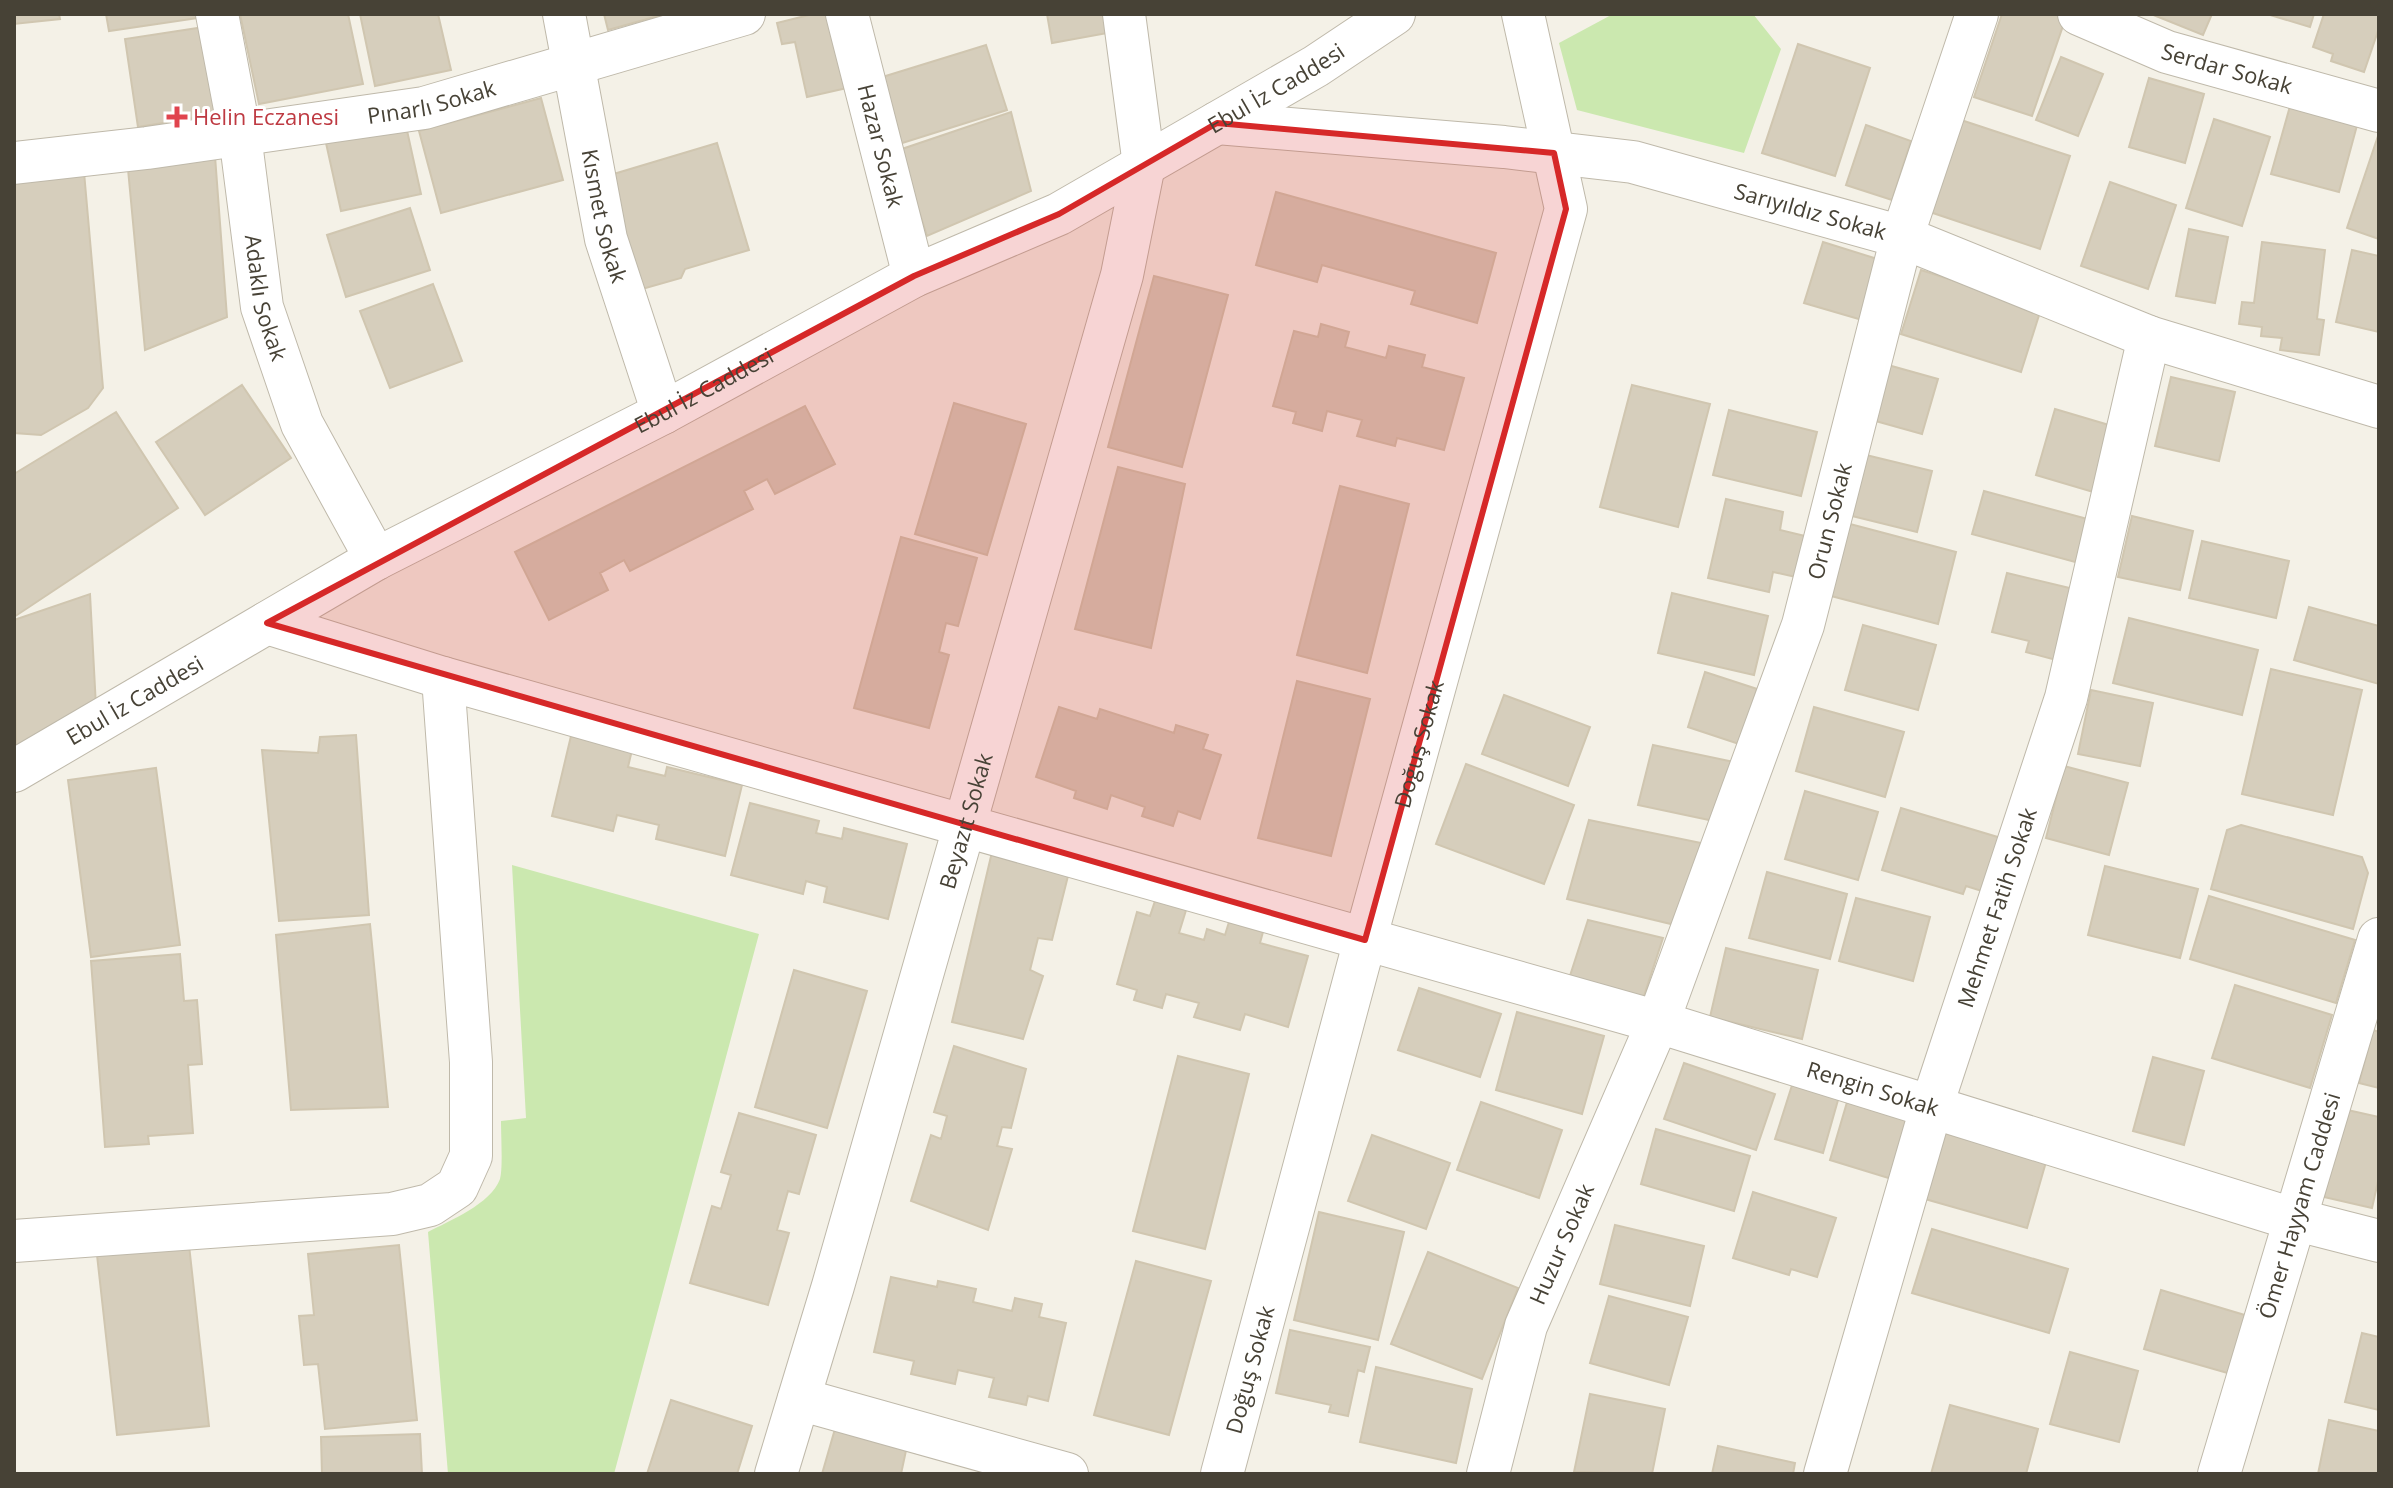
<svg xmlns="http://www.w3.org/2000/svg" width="2393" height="1488" font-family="'Open Sans',sans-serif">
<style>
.green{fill:#cbe8af}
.building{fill:#d6cebc;stroke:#d0c6b0;stroke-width:2}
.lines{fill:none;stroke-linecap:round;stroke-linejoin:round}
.minor-casing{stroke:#bfb9aa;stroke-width:44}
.minor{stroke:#fff;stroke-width:42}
.marked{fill:#d62828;fill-opacity:0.2;stroke:#d62828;stroke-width:6;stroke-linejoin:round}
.health-dot{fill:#e0444e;stroke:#fff;stroke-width:3}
.labels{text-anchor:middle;stroke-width:6;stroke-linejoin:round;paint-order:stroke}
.street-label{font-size:22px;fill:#474236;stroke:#fff}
.health-label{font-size:22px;fill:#be3a42;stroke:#fff;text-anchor:start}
</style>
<rect width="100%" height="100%" fill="#f4f1e7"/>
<!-- green -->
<path class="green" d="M 1613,14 L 1753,14 L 1781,49 L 1744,153 L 1577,110 L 1559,43 Z
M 512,865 L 759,934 L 614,1474 L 448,1474 L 428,1232 C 449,1221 491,1204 500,1179 C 503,1169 501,1134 501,1121 L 526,1118 Z"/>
<!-- building -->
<path class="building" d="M 14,14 L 59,14 L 60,19 L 14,24 Z
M 106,14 L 204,14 L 205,17 L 109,31 Z
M 240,14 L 348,14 L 363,84 L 259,104 Z
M 360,14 L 438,14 L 451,70 L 375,86 Z
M 604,14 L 665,14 L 608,30 Z
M 813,14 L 840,14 L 856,86 L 807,97 L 795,42 L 782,44 L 777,23 Z
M 1047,14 L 1110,14 L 1113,32 L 1052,43 Z
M 2002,14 L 2058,14 L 2066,17 L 2032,116 L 1974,97 Z
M 2151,14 L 2212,14 L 2203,35 Z
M 2267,14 L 2314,14 L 2310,27 Z
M 2324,14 L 2379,14 L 2379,28 L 2364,72 L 2331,61 L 2333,54 L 2313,47 Z
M 211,26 L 225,113 L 138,127 L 125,39 Z
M 1798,44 L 1870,68 L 1835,176 L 1762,153 Z
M 986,45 L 1007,110 L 896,145 L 876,79 Z
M 2061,57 L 2103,74 L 2078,136 L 2036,120 Z
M 2149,78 L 2204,94 L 2185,163 L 2129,147 Z
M 541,98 L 563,180 L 441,213 L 419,131 Z
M 2292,99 L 2359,118 L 2339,192 L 2271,174 Z
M 1011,112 L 1031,191 L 927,236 L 899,150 Z
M 1958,119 L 2070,156 L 2040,249 L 1927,211 Z
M 2214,119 L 2270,137 L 2242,226 L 2186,208 Z
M 1866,125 L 1911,141 L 1892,200 L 1846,185 Z
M 406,126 L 421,194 L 341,211 L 326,143 Z
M 2379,133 L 2379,239 L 2347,228 Z
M 717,143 L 749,250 L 685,269 L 681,278 L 642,289 L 607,176 Z
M 215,156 L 227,317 L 145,350 L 128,169 Z
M 84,172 L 103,388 L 88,408 L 41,435 L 14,433 L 14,180 Z
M 2110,182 L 2176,205 L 2148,289 L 2081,266 Z
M 1276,192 L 1496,253 L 1477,323 L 1411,304 L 1415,291 L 1322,265 L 1317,282 L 1256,265 Z
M 410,208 L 430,270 L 346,297 L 327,235 Z
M 2189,229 L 2228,237 L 2215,303 L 2176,296 Z
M 1823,242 L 1887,262 L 1869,322 L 1804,303 Z
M 2262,242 L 2325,250 L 2317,319 L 2324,320 L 2319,355 L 2280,350 L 2282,338 L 2261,336 L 2262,327 L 2239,324 L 2242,302 L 2254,303 Z
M 2352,250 L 2379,256 L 2379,332 L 2336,322 Z
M 1921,270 L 2041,309 L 2021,372 L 1901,334 Z
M 1154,276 L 1228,295 L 1182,467 L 1108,447 Z
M 433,284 L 462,361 L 390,388 L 360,311 Z
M 1321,324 L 1349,332 L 1345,347 L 1386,358 L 1389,346 L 1425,355 L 1422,367 L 1464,378 L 1444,450 L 1397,438 L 1395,446 L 1357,436 L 1362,420 L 1327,411 L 1322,431 L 1293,423 L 1296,412 L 1273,406 L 1294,331 L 1318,337 Z
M 1888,365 L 1938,379 L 1922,434 L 1872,420 Z
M 2171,377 L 2235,392 L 2219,461 L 2155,446 Z
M 242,385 L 291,458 L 205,515 L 156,442 Z
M 1632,385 L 1710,404 L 1678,527 L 1600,507 Z
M 954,403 L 1026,424 L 987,555 L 915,534 Z
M 805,406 L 835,464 L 775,494 L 767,479 L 744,491 L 753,509 L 630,571 L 624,560 L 600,573 L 608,590 L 549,620 L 515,552 Z
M 2055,409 L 2119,428 L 2100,494 L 2036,475 Z
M 1729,410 L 1817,432 L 1801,496 L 1713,475 Z
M 116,412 L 178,508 L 14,617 L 14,474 Z
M 1866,455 L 1932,471 L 1917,532 L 1852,516 Z
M 1118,467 L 1185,484 L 1151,648 L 1075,629 Z
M 1340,486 L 1409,504 L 1367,673 L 1297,655 Z
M 1984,491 L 2091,520 L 2079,563 L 1972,534 Z
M 1726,499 L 1783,512 L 1780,530 L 1805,536 L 1796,577 L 1773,572 L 1769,592 L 1708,578 Z
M 2132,516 L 2193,531 L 2180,590 L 2118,577 Z
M 1850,524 L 1956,552 L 1938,624 L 1831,596 Z
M 901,537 L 977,558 L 958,626 L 946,623 L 939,652 L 949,655 L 929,728 L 854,708 Z
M 2202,541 L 2289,561 L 2276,618 L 2189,598 Z
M 2007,573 L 2078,590 L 2060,661 L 2026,652 L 2029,641 L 1992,632 Z
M 1672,593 L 1768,616 L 1754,675 L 1658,653 Z
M 90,594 L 96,707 L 16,750 L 14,620 Z
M 2309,607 L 2379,626 L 2379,684 L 2294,660 Z
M 2129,618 L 2258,650 L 2242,715 L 2113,683 Z
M 1863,625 L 1936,645 L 1918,710 L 1845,690 Z
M 2271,669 L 2362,690 L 2333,815 L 2242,794 Z
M 1705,672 L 1757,689 L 1739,744 L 1688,727 Z
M 1297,681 L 1370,699 L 1331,856 L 1258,838 Z
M 2091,690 L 2153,703 L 2140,766 L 2078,754 Z
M 1504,695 L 1590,727 L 1568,786 L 1482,754 Z
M 1059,707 L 1097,719 L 1100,709 L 1174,733 L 1176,725 L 1208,735 L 1203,749 L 1221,755 L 1200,819 L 1178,811 L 1173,826 L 1142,816 L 1145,807 L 1111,795 L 1107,809 L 1074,798 L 1076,791 L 1036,777 Z
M 1814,707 L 1904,732 L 1885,797 L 1796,771 Z
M 356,735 L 369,915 L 279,921 L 262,750 L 318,753 L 320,737 Z
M 571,736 L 632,750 L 628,767 L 665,776 L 667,767 L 742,785 L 725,856 L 656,839 L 659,825 L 617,815 L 613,831 L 552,816 Z
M 1653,745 L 1734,762 L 1714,821 L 1638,805 Z
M 1466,764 L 1574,805 L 1544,884 L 1436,844 Z
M 2064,766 L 2128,783 L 2109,855 L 2046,838 Z
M 156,768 L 180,945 L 91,957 L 68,780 Z
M 1805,791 L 1878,812 L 1858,880 L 1785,859 Z
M 750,803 L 819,821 L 816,833 L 842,839 L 844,828 L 907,844 L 888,919 L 824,902 L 827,887 L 806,881 L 803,894 L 731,875 Z
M 1901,808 L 2001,838 L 1985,892 L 1966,886 L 1963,894 L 1882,870 Z
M 1589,820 L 1701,843 L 1675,925 L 1567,899 Z
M 2241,825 L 2362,857 L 2368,873 L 2353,929 L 2211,889 L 2227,830 Z
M 992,852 L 1069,872 L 1052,940 L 1038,938 L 1030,970 L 1043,976 L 1023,1039 L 952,1022 Z
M 2105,866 L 2198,889 L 2180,958 L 2088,935 Z
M 1767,872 L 1847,894 L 1830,959 L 1749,938 Z
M 2209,896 L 2355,940 L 2336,1003 L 2190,959 Z
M 1156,898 L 1187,907 L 1179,933 L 1204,940 L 1207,929 L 1225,935 L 1229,922 L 1263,932 L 1260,943 L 1308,956 L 1288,1027 L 1245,1014 L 1240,1030 L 1194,1017 L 1199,1003 L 1166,994 L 1162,1008 L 1134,1000 L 1137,990 L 1117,984 L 1137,912 L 1150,916 Z
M 1856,898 L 1930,917 L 1913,981 L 1839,961 Z
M 1588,920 L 1663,938 L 1643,999 L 1568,982 Z
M 370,924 L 388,1107 L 291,1110 L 276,935 Z
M 1726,948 L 1818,970 L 1802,1039 L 1710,1017 Z
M 180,954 L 184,1001 L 197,1000 L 202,1064 L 188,1065 L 193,1133 L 148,1136 L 149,1144 L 105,1147 L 91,961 Z
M 794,970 L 867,991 L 827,1128 L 755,1107 Z
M 2235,985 L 2332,1015 L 2310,1088 L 2212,1058 Z
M 1419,988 L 1501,1014 L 1480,1077 L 1398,1050 Z
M 1517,1012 L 1604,1036 L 1582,1114 L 1496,1090 Z
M 2373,1030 L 2379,1032 L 2379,1088 L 2359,1083 Z
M 954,1046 L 1026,1069 L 1011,1128 L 1002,1127 L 997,1146 L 1012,1149 L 988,1230 L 911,1201 L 931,1135 L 941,1139 L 947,1116 L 934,1112 Z
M 1178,1056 L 1249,1074 L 1205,1249 L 1133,1231 Z
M 2153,1057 L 2204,1071 L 2184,1145 L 2133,1131 Z
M 1684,1063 L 1775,1094 L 1756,1150 L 1664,1119 Z
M 1794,1079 L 1840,1093 L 1823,1153 L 1775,1139 Z
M 1850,1092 L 1916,1113 L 1895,1180 L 1830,1160 Z
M 1481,1102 L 1562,1130 L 1539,1198 L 1457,1170 Z
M 2343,1109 L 2379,1117 L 2379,1177 L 2372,1208 L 2324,1197 Z
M 739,1113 L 816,1135 L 799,1194 L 788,1191 L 777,1230 L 789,1233 L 768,1305 L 690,1283 L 712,1206 L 721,1209 L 731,1175 L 721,1172 Z
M 1656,1129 L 1750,1156 L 1734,1211 L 1641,1184 Z
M 1944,1133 L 2046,1162 L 2027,1228 L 1925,1199 Z
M 1372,1135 L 1450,1163 L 1426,1229 L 1348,1201 Z
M 1753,1192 L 1836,1218 L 1817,1277 L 1791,1269 L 1789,1275 L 1733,1258 Z
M 1319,1212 L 1404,1232 L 1378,1340 L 1294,1320 Z
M 1615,1225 L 1704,1246 L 1690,1306 L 1600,1284 Z
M 1932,1229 L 2068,1269 L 2049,1333 L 1912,1293 Z
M 189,1245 L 209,1426 L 117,1435 L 97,1255 Z
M 399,1245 L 417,1420 L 325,1429 L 318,1364 L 304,1365 L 299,1316 L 314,1315 L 308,1254 Z
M 1428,1252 L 1518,1288 L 1482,1379 L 1391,1344 Z
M 1136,1261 L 1211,1281 L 1169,1435 L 1094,1415 Z
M 891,1277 L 937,1287 L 938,1281 L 976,1289 L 973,1302 L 1012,1311 L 1015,1298 L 1042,1304 L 1039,1317 L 1066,1323 L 1048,1401 L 1028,1396 L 1026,1405 L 989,1397 L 994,1378 L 958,1370 L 955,1384 L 911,1374 L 914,1361 L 874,1352 Z
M 2161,1290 L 2248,1316 L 2231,1374 L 2144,1349 Z
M 1609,1296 L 1688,1317 L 1669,1385 L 1590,1363 Z
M 1290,1330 L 1370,1347 L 1364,1372 L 1358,1370 L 1348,1416 L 1329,1412 L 1331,1405 L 1276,1393 Z
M 2362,1333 L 2379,1337 L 2379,1410 L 2345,1402 Z
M 2070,1352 L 2138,1371 L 2119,1442 L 2050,1424 Z
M 1376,1367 L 1472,1389 L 1456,1463 L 1360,1442 Z
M 1590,1394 L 1665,1409 L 1652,1474 L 1574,1472 Z
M 671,1400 L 752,1426 L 737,1474 L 647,1474 Z
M 1950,1405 L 2038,1429 L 2026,1474 L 1931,1474 Z
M 2329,1420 L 2379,1431 L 2379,1474 L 2318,1474 Z
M 835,1429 L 908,1441 L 901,1474 L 822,1474 Z
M 420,1434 L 422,1474 L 322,1474 L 321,1437 Z
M 1718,1446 L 1795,1463 L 1793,1474 L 1712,1474 Z"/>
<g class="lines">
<defs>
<g id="minor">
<path id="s1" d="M 217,14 L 240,135 L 262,307 L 302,424 L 376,559"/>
<path id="s2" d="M 564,14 L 606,239 L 663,413"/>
<path id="s3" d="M 847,14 L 914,276"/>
<path id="s4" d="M 2079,14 L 2167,52 L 2379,111"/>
<path id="s5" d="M 1217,123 L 1504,147 L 1633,162 L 1902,237 L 2149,337 L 2379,407"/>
<path id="s6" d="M 14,163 L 147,148 L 424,108 L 744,14"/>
<path id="s7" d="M 267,623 L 443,678 L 1658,1022 L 2293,1219 L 2379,1241"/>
<path id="s8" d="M 14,771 L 376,559 L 663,413 L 914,276 L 1059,214 L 1316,66 L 1394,14"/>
<path d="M 14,1241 L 392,1214 L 430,1205 L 457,1187 L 471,1156 L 471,1062 L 443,678"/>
<path d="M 799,1399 L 1067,1474"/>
<path id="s9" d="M 776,1474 L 833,1286 L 1122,275 L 1144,165 L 1124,14"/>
<path id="s10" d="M 1222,1474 L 1365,940 L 1566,209 L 1523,14"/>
<path id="s11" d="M 1488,1474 L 1526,1326 L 1658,1022 L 1803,625 L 1902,237 L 1977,14"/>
<path id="s12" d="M 1825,1474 L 1932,1105 L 2066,698 L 2149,337"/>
<path id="s13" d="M 2219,1474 L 2379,939"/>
</g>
</defs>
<!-- minor casing -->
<use href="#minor" class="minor-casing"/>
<!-- minor -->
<use href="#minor" class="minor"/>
</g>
<!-- marked area -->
<path class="marked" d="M 1217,123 L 1554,153 L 1566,209 L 1365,940 L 267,623 L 914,276 L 1059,214 Z"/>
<!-- markers -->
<path class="health-dot" d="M173 105h8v8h8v8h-8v8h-8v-8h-8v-8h8z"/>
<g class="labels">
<!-- street labels -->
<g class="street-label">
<text dy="8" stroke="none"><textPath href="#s4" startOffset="158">Serdar Sokak</textPath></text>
<text dy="8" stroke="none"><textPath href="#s8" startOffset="1436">Ebul İz Caddesi</textPath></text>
<text dy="8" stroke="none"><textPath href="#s6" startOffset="422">Pınarlı Sokak</textPath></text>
<text dy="8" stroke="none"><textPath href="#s3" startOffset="136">Hazar Sokak</textPath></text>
<text dy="8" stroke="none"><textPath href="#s5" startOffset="602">Sarıyıldız Sokak</textPath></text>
<text dy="8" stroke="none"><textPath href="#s2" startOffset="206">Kısmet Sokak</textPath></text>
<text dy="8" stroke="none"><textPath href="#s1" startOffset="288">Adaklı Sokak</textPath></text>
<text dy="8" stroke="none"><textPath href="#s8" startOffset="788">Ebul İz Caddesi</textPath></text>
<text dy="8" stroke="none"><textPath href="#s11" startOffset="1014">Orun Sokak</textPath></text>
<text dy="8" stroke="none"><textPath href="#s8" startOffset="140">Ebul İz Caddesi</textPath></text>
<text dy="8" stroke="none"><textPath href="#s10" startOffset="756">Doğuş Sokak</textPath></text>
<text dy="8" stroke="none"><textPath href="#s9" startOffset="680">Beyazıt Sokak</textPath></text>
<text dy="8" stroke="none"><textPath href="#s12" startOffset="592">Mehmet Fatih Sokak</textPath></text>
<text dy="8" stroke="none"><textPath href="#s7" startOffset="1672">Rengin Sokak</textPath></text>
<text dy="8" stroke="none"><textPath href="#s13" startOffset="280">Ömer Hayyam Caddesi</textPath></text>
<text dy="8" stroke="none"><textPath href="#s11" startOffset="242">Huzur Sokak</textPath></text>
<text dy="8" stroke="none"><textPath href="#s10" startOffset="108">Doğuş Sokak</textPath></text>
</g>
<!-- health labels -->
<g class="health-label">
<text x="193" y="125">Helin Eczanesi</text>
</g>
</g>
<!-- border -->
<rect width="2393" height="1488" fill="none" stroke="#474236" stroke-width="32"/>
</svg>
